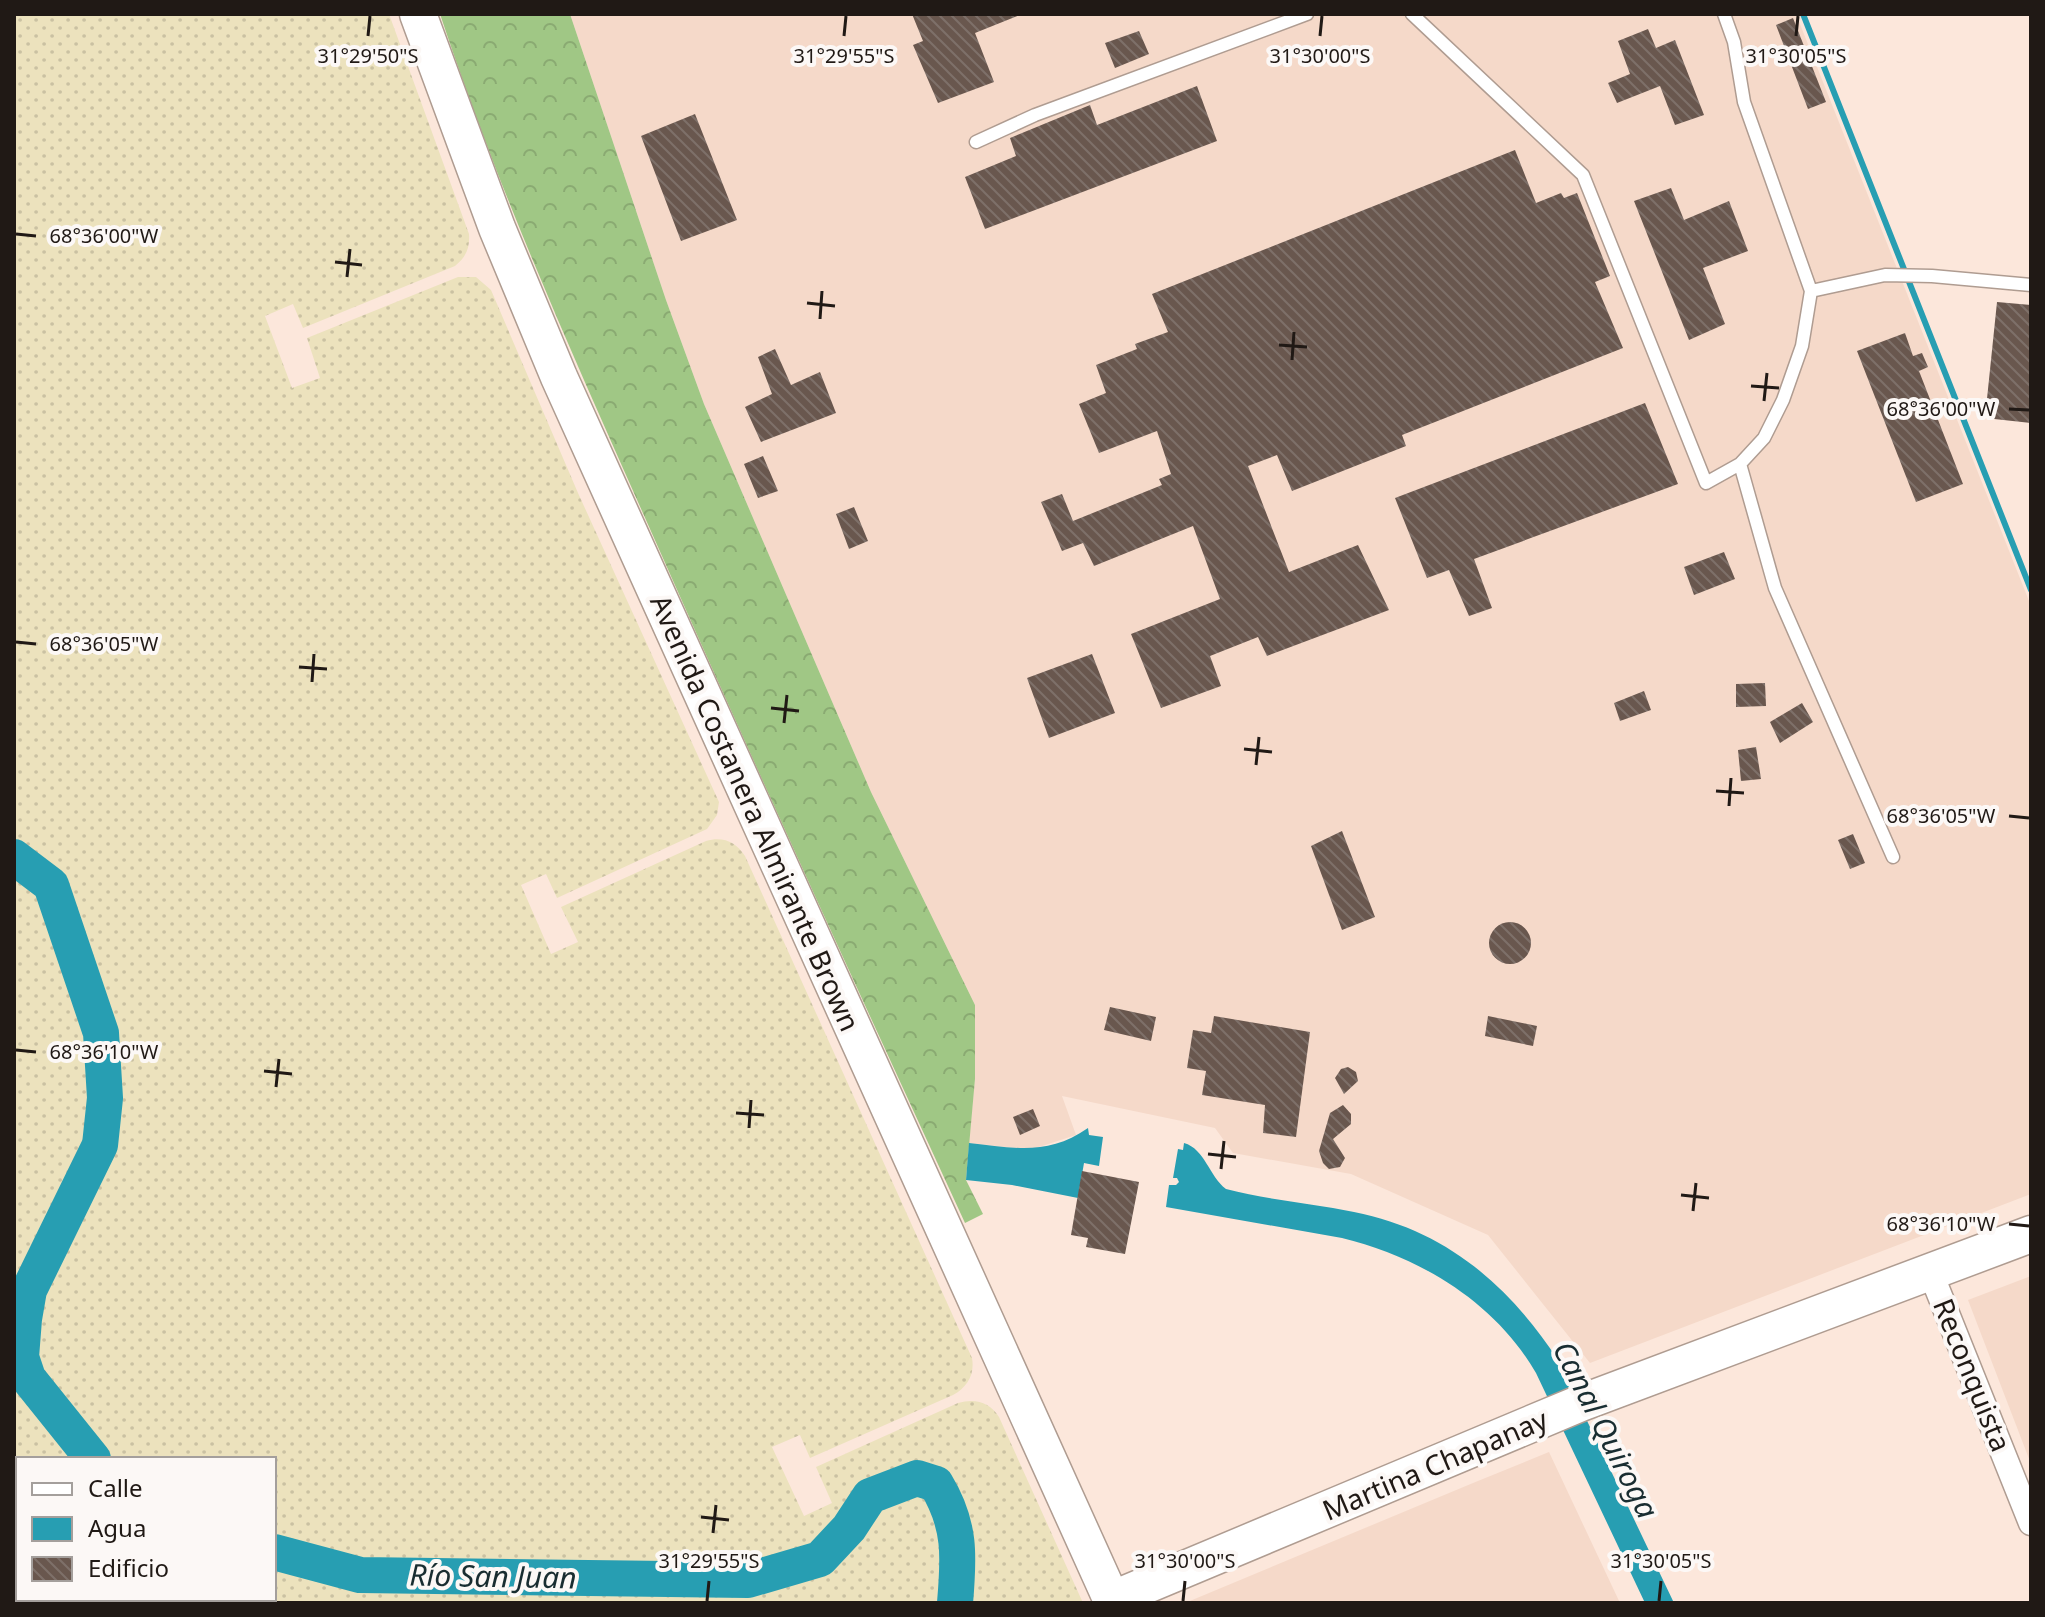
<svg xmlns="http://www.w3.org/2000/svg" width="2045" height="1617" font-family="'Noto Sans',sans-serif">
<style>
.built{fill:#f5d9c9}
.forest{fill:url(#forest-crowns)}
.sand{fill:url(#sand-dots);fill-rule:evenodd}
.water{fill:#279eb2}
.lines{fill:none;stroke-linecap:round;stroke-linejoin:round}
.stream{stroke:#279eb2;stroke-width:6}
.river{stroke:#279eb2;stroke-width:36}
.building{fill:url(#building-back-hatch)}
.service-casing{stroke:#af9c91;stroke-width:15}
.minor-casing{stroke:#af9c91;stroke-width:27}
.secondary-casing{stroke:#af9c91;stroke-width:39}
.service{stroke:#fff;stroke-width:12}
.minor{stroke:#fff;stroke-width:24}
.secondary{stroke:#fff;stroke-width:36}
.ticks{fill:none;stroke:#201915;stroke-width:3}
.labels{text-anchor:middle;stroke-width:8;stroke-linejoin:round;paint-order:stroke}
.street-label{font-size:28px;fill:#201915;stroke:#fcf8f6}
.water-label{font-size:30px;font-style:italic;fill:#192d31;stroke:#fcf8f6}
.ticks-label{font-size:20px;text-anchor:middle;fill:#201915;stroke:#fcf8f6;stroke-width:8;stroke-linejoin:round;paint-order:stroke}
</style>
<defs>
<pattern id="forest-crowns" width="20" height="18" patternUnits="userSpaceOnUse" patternTransform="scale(2)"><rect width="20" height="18" fill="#a0c785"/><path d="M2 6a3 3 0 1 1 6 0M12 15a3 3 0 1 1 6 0" fill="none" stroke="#8aaa72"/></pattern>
<pattern id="sand-dots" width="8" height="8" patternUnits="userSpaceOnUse" patternTransform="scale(2)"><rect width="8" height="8" fill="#ece2bd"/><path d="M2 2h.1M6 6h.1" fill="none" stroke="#cac1a2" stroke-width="1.8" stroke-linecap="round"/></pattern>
<pattern id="building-back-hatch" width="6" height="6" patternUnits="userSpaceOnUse" patternTransform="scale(2)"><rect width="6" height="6" fill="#69574e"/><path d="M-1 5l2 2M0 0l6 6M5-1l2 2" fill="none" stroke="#7e7069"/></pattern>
</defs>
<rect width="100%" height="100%" fill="#fce7db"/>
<!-- built -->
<path class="built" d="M 570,14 L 1796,14 L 2031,606 L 2031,1194 L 1590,1363 L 1488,1235 L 1351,1174 L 1233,1153 L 1215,1128 L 1062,1096 L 1076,1135 L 1030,1150 L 969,1143 L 975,1079 L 975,1005 L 871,792 L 704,404 L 666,300 Z
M 2031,1276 L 2031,1464 L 1968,1300 Z
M 1549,1452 L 1620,1603 L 1185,1603 L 1473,1483 Z"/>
<!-- forest -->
<path class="forest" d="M 440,14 L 570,14 L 666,300 L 704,404 L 871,792 L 975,1005 L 975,1079 L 966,1180 L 983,1214 L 965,1223 C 856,986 747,749 642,511 C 569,347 496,184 440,14 Z"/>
<!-- sand -->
<path class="sand" d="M 14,14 L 389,14 L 469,234 C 470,248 466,257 455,266 L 303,328 L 293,304 L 265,316 L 292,388 L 320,378 L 307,338 L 458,277 L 476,277 L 491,290 L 578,493 L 719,802 L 717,815 L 707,829 L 557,898 L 546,874 L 521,885 L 551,954 L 578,942 L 561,907 L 706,841 C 723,836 736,842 745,856 L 972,1358 C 975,1375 967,1387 953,1395 L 810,1458 L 800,1435 L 772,1447 L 804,1516 L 832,1503 L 816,1467 L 958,1403 C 975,1398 990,1402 999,1417 L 1083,1603 L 14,1603 ZM 18,1459 L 274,1459 L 274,1599 L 18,1599 Z"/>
<!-- water -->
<path class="water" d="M 1088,1128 L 1089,1135 L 1103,1137 L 1099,1166 L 1084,1163 L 1078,1198 L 1012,1185 L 966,1180 L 969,1143 C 1015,1148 1048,1156 1088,1128 Z
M 1184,1143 C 1205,1149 1209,1176 1226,1189 C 1268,1200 1311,1203 1354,1212 C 1445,1230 1508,1284 1558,1360 L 1674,1603 L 1645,1603 L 1536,1373 C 1495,1302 1420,1257 1342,1238 L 1166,1207 L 1169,1185 L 1176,1185 L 1179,1182 L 1177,1178 L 1173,1178 L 1178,1149 L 1183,1150 Z"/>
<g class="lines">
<!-- stream -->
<path class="stream" d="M 1803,14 L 2031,590"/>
<!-- river -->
<path class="river" d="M 14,857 L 51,885 L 101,1033 L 105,1098 L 100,1145 L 29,1290 L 24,1319 L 21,1357 L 28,1378 L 93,1459
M 274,1552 L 360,1575 L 748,1580 L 820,1559 L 849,1528 L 870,1496 L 917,1478 L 936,1484 C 961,1525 959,1557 955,1603"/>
</g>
<!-- building -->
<path class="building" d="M 912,14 L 1020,14 L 1020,15 L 975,33 L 994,82 L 938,103 L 913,45 L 923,41 Z
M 1793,18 L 1826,102 L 1808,109 L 1776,25 Z
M 1648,29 L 1656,48 L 1675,40 L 1704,115 L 1675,125 L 1660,86 L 1617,103 L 1608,83 L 1630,74 L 1618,41 Z
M 1139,31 L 1149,54 L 1115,68 L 1105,43 Z
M 1197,86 L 1217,141 L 985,229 L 965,177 L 1016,156 L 1010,138 L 1090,105 L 1097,125 Z
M 695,114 L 737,220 L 681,241 L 641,136 Z
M 1515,150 L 1536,203 L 1561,193 L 1564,198 L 1577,193 L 1610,276 L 1595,282 L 1623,348 L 1402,435 L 1406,446 L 1292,491 L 1277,455 L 1248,466 L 1289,572 L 1358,545 L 1389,610 L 1267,656 L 1258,637 L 1210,656 L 1221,686 L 1161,708 L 1131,634 L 1220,599 L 1193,526 L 1094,566 L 1083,543 L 1062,551 L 1041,502 L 1062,494 L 1073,521 L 1162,485 L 1159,479 L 1171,474 L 1157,431 L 1099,453 L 1079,404 L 1106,393 L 1096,365 L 1137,349 L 1135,344 L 1168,332 L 1152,294 Z
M 1671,188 L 1684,220 L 1729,201 L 1748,251 L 1703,268 L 1725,324 L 1689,340 L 1634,201 Z
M 1997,302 L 2031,305 L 2031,423 L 1985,418 Z
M 1905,333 L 1913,356 L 1922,353 L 1928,367 L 1919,371 L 1963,484 L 1916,502 L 1857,351 Z
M 775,349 L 791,385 L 820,372 L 836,413 L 761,442 L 745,407 L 772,394 L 758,357 Z
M 1645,403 L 1678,484 L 1474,559 L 1492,608 L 1469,616 L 1449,570 L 1427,578 L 1395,498 Z
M 763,456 L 778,491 L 758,498 L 744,464 Z
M 854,507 L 868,541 L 849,549 L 836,514 Z
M 1724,552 L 1735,579 L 1694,595 L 1684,567 Z
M 1092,654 L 1115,713 L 1049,738 L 1027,678 Z
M 1765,683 L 1766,706 L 1736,707 L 1736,684 Z
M 1644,691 L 1651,710 L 1620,721 L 1614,703 Z
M 1802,703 L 1813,722 L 1780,743 L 1770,722 Z
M 1756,747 L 1761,779 L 1741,781 L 1738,750 Z
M 1342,831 L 1375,917 L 1342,930 L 1311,846 Z
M 1853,834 L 1865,863 L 1850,869 L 1838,840 Z
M1489 943a21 21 0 1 1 42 0a21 21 0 1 1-42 0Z
M 1110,1007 L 1156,1017 L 1151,1041 L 1104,1030 Z
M 1214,1016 L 1310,1032 L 1296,1137 L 1263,1133 L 1265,1105 L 1202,1095 L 1206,1071 L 1187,1068 L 1193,1030 L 1211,1033 Z
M 1488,1016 L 1537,1026 L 1533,1046 L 1485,1036 Z
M 1348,1067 L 1356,1072 L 1358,1081 L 1344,1094 L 1335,1078 L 1341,1069 Z
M 1343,1105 L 1351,1114 L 1351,1124 L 1333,1139 L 1345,1158 L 1340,1167 L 1329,1169 L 1323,1163 L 1319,1151 L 1330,1113 Z
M 1033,1109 L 1040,1126 L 1020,1135 L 1013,1117 Z
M 1082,1171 L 1139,1182 L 1125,1254 L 1086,1247 L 1088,1238 L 1071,1235 Z"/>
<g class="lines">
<defs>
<path id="service" d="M 1412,14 L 1583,175 L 1706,483 L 1740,464 L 1764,438 L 1783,400 L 1802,346 L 1811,291 L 1744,102 L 1734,42 L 1724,14
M 976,142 L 1035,115 L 1307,14
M 1811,291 L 1885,275 L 1932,276 L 2031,285
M 1740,464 L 1775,588 L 1893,857"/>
<path id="minor" d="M 1930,1271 L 2031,1523"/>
<path id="secondary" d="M 418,14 L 497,228 L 559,377 L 1113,1603
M 1111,1600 L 1581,1403 L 2031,1234"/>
</defs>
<!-- service casing -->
<use href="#service" class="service-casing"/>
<!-- minor casing -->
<use href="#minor" class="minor-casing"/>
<!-- secondary casing -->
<use href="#secondary" class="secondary-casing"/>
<!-- service -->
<use href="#service" class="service"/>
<!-- minor -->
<use href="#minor" class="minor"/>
<!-- secondary -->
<use href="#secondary" class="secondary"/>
</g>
<!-- ticks -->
<path class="ticks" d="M 368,36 L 370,16M 844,36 L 846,16M 1320,36 L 1322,16M 1796,36 L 1798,16M 16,234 L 36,236M 335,262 L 362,265M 347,277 L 350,249M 807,303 L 835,306M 820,319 L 822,291M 1279,345 L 1307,347M 1292,360 L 1294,332M 1751,386 L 1779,388M 1764,401 L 1767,373M 2009,409 L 2029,410M 16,642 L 36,644M 299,667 L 327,669M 312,682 L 314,654M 771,708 L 799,711M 784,723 L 787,695M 1244,749 L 1272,752M 1256,765 L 1259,737M 1716,791 L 1744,793M 1729,806 L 1731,778M 2009,816 L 2029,818M 16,1050 L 36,1052M 264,1071 L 292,1074M 276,1087 L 279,1059M 736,1113 L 764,1115M 749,1128 L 751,1100M 1208,1154 L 1236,1157M 1221,1169 L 1224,1141M 1681,1195 L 1709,1198M 1693,1211 L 1696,1183M 2009,1224 L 2029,1226M 701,1517 L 729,1520M 713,1533 L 716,1505M 707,1601 L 709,1581M 1183,1601 L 1185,1581M 1659,1601 L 1661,1581"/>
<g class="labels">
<!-- street labels -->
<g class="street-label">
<text transform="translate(755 813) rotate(66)" y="10">Avenida Costanera Almirante Brown</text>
<text transform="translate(1972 1375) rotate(68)" y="10">Reconquista</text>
<text transform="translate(1435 1465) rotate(-23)" y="10">Martina Chapanay</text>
</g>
<!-- water labels -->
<g class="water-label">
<text transform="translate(1605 1430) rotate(63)" y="10">Canal Quiroga</text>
<text transform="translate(493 1577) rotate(1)" y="10">Río San Juan</text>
</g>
</g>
<g class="ticks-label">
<text x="368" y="63">31°29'50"S</text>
<text x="844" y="63">31°29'55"S</text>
<text x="1320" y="63">31°30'00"S</text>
<text x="1796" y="63">31°30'05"S</text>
<text x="104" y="243">68°36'00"W</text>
<text x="1941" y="416">68°36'00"W</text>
<text x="104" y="651">68°36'05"W</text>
<text x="1941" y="823">68°36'05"W</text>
<text x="104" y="1059">68°36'10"W</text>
<text x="1941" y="1231">68°36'10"W</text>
<text x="709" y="1568">31°29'55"S</text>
<text x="1185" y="1568">31°30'00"S</text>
<text x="1661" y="1568">31°30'05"S</text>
</g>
<!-- border -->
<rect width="2045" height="1617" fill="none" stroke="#201915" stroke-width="32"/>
<!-- legend -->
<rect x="16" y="1457" width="260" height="144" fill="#fcf8f6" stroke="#a49f9c" stroke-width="2"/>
<rect x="32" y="1483" width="40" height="12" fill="#ffffff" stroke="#a49f9c" stroke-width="2"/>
<text x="88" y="1497" font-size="24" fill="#201915">Calle</text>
<rect x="32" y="1517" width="40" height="24" fill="#279eb2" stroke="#a49f9c" stroke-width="2"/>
<text x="88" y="1537" font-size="24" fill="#201915">Agua</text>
<rect x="32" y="1557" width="40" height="24" fill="url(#building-back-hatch)" stroke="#a49f9c" stroke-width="2"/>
<text x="88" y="1577" font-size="24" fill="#201915">Edificio</text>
</svg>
